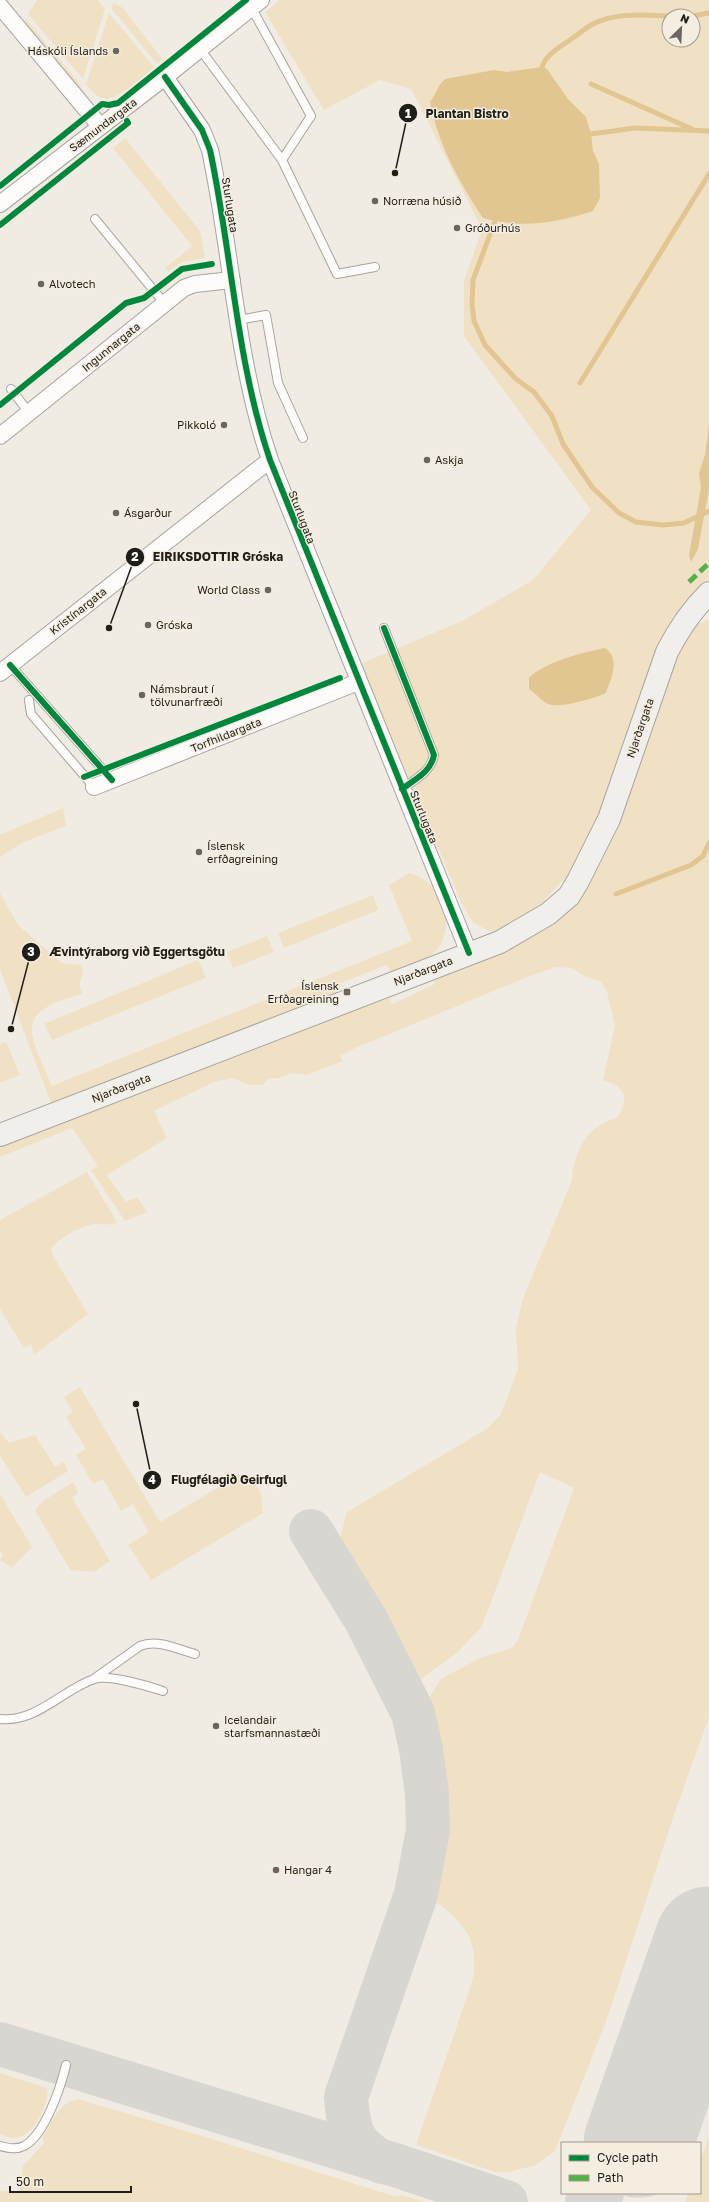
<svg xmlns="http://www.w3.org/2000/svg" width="709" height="2202" font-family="'Golos Text',sans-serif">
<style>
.green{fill:#f1e1c4;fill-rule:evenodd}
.water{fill:#e1c691}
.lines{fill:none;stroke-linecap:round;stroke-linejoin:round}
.stream{stroke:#e1c691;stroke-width:5}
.taxiway{stroke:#d8d6d0;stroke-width:44}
.runway{stroke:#d8d6d0;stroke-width:109}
.lane-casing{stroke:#a8a49f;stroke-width:10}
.street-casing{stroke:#a8a49f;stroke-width:18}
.secondary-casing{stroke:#a8a49f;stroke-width:24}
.lane{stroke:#fdfcfb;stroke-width:8}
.street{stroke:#fdfcfb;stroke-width:16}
.secondary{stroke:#f0efeb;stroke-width:22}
.quiet{stroke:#55b145;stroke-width:5;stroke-dasharray:10 5;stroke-linecap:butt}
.cycleway-casing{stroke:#f5eddf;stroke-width:8}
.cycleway{stroke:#00873e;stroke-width:6}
.poi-dot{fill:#696660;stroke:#f5eddf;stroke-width:1.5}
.labels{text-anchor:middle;stroke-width:3;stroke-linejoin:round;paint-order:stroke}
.poi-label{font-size:11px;fill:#201e19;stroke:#f5eddf;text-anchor:start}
.street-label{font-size:11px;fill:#201e19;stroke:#f5eddf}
.leader{fill:none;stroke:#201e19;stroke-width:1.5}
.callout-dot{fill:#201e19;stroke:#f5eddf;stroke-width:1.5}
.mark-label{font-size:12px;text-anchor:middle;font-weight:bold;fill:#fff}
.callout-label{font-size:12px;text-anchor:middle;font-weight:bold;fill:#201e19;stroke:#f5eddf;stroke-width:3;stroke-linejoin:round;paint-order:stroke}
</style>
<rect width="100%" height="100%" fill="#f0ece4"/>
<!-- green -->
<path class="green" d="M 37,0 L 98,0 L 105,9 L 83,79 L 28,14 Z
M 280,0 L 709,0 L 709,578 L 673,617 L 662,638 L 603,805 L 577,865 L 540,905 L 520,922 L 502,931 L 488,931 L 473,922 L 461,902 L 360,664 L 462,621 L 533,580 L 591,510 L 464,336 L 464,281 L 482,229 L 411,89 L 380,80 L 324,110 L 265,12 ZM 669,16 L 693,16 L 693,40 L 669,40 Z
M 114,3 L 123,8 L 163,60 L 157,64 L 111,8 Z
M 109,13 L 154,67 C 143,76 116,103 102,98 C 95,96 91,89 86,84 Z
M 26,19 L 81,85 L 79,91 L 23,24 Z
M 125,138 L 200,231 L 205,258 L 182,262 L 168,272 L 165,268 L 192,246 L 113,148 Z
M 709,619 L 709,1717 L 674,1815 L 607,2019 L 555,2151 L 536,2165 L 509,2172 L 495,2172 L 416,2145 L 472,1982 C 481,1939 463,1921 429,1897 C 441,1854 447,1811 440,1767 C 437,1749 426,1715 427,1701 L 441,1679 L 448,1675 L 480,1658 L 512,1648 L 518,1640 L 574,1488 L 540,1472 L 482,1626 L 458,1652 L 420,1680 L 338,1546 L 347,1512 L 488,1428 L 501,1414 L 518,1369 L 516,1328 L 522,1301 L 572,1180 C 574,1151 587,1125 617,1118 C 630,1098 626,1087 603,1080 L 615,1026 L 607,992 L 601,982 L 586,977 L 571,968 L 556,967 L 530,976 L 353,1049 L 340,1056 L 343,1061 L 307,1075 L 291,1073 L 280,1078 L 270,1078 L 262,1085 L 249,1085 L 233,1078 L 214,1082 L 154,1111 L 167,1138 L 107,1175 L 126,1202 L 137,1197 L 147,1212 L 125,1221 L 91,1170 L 98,1166 L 72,1128 L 0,1157 L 0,1146 L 341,1015 L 390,998 L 392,1004 L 435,984 L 433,980 C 514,948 573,932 609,845 L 675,659 L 692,627 Z
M 63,808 L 66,826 L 24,842 L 0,857 L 0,835 Z
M 409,873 C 444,882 459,925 434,953 C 428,961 402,969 392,974 L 387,965 L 336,985 L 340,995 L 53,1108 L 0,969 L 0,893 L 18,925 L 62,963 L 81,965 L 83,974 L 79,984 L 82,994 C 11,1013 30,1032 52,1086 L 412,941 L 389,885 Z
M 373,895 L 378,910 L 284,948 L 278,933 Z
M 267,936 L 274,952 L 233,968 L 227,952 Z
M 198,960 L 206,978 L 52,1040 L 44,1024 Z
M 6,1042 L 20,1075 L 0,1083 L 0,1044 Z
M 87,1172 L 117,1222 C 110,1227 104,1223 96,1224 C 81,1226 60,1237 51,1249 L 53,1256 L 88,1314 L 34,1355 L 31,1344 L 24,1348 L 0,1309 L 0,1220 Z
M 80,1387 L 160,1522 L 236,1477 L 245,1473 L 261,1492 L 263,1513 L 151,1580 L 128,1545 L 149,1532 L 133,1504 L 121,1511 L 103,1479 L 93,1484 L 76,1455 L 86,1449 L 66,1417 L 73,1412 L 64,1397 Z
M 0,1432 L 9,1443 L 35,1435 L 55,1467 L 64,1462 L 68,1471 L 26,1497 L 0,1456 Z
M 73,1482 L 78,1493 L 72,1497 L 110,1561 L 94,1572 L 70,1570 L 35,1510 L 43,1501 Z
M 0,1494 L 32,1547 L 12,1568 L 0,1560 L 3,1555 L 0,1551 Z
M 0,2073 L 47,2088 C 50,2102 35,2134 19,2137 C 12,2139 6,2137 0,2134 Z
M 78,2099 L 212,2139 L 394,2196 L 402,2195 L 426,2202 L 0,2202 L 0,2191 L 19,2191 L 23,2166 L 44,2143 L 42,2138 C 52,2122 58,2103 78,2099 Z
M 709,2136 L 709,2202 L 685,2202 L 688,2193 L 700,2193 L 700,2161 Z"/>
<!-- water -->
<path class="water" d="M 542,67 L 547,69 L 568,99 L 586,117 L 591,134 L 593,151 L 599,164 L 600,198 L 593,211 C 555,223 522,229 483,218 C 459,182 438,144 430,102 C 436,94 438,85 445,79 L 494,70 L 507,72 Z
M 709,425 L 709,489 L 698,549 L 691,562 L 689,555 L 701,488 L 699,473 L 705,455 Z
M 605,648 C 621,659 611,678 606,693 C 594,698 560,709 548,704 C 542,701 535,693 529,689 L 529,678 C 544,662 584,652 605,648 Z"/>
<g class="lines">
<!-- stream -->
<path class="stream" d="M 693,16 L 709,13
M 542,67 C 546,55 557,49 567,42 C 576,36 584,29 593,24 C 615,12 645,15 670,16
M 591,84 L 692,129
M 591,134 L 635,128 L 709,131
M 495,221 L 473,280 L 472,304 L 474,321 L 485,345 L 516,379 L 534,392 L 552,416 L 563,444 L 592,487 L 619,513 L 636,522 L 663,525 L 684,523 L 709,511
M 580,383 L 709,174
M 616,894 L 691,865 L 703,856 L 709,843"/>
<!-- taxiway -->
<path class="taxiway" d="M 311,1531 L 366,1620 L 413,1713 L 421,1749 L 427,1794 L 428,1830 L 416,1894 L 346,2097 C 349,2132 351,2144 382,2162
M 0,2044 L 398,2166 L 506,2202
M 587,2202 L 602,2193"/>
<!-- runway -->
<path class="runway" d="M 638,2143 L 709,1941"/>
<defs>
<path id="lane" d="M 200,49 L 282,160 L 311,116 L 251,7
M 282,160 L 337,274 L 375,267
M 95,219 L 165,304
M 238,320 L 266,315 L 278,383 L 303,438
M 11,389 L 29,413
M 384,628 L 434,755 C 431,772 415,779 402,789
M 10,665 L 112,780
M 29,700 L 31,714 L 94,787
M 95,1678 L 140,1646 C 158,1639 177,1649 195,1654
M 0,1719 C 36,1723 62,1690 94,1679 C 108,1674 148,1686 163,1691
M 0,2146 C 8,2148 16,2150 24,2146 C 45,2135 61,2086 66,2065"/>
<path id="street" d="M 0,6 L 100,126
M 165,77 L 202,130 L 210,150 C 232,253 236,360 270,460 L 469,953
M 0,204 L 165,77 L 261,0
M 0,436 L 184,288 L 195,284 L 232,280
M 0,673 L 270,460
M 94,787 L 358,682"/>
<path id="secondary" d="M 0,1135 L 500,942 L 548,914 L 569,896 L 578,881 L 609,819 L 667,652 C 678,630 691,611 709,593"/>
</defs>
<!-- lane casing -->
<use href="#lane" class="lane-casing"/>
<!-- street casing -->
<use href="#street" class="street-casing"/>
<!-- secondary casing -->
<use href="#secondary" class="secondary-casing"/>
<!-- lane -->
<use href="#lane" class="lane"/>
<!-- street -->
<use href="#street" class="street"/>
<!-- secondary -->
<use href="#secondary" class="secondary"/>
<!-- quiet -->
<path class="quiet" d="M 689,582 L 709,563"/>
<defs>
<path id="cycleway" d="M 165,77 L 202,130 L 210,150 C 232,253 236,360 270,460 L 469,953
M 0,186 L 102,104 L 109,105 L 118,103 L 246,0
M 0,225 L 128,123 L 127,121
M 0,405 L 126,303 L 144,298 L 182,269 L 212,264
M 384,628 L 434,755 C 431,772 415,779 402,789
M 10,665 L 112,780
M 84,777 L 340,678"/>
</defs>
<!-- cycleway casing -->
<use href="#cycleway" class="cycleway-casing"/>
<!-- cycleway -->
<use href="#cycleway" class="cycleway"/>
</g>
<!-- markers -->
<g class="poi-dot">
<circle cx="116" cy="51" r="4"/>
<circle cx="375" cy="201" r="4"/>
<circle cx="457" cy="228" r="4"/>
<circle cx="41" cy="284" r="4"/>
<circle cx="224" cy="425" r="4"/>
<circle cx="427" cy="460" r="4"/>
<circle cx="116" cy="513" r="4"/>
<circle cx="268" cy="590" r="4"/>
<circle cx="148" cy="625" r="4"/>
<circle cx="142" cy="695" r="4"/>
<circle cx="199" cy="852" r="4"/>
<rect x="343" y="988" width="8" height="8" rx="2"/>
<circle cx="216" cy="1726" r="4"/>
<circle cx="276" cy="1870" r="4"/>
</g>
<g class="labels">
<!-- poi labels -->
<g class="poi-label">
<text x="108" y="55" text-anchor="end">Háskóli Íslands</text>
<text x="383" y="205">Norræna húsið</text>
<text x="465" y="232">Gróðurhús</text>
<text x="49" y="288">Alvotech</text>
<text x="216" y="429" text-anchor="end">Pikkoló</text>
<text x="435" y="464">Askja</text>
<text x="124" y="517">Ásgarður</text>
<text x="260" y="594" text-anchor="end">World Class</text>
<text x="156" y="629">Gróska</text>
<text x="150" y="693">Námsbraut í<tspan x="150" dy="13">tölvunarfræði</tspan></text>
<text x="207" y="850">Íslensk<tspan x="207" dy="13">erfðagreining</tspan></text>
<text x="339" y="990" text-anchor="end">Íslensk<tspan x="339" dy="13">Erfðagreining</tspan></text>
<text x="224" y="1724">Icelandair<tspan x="224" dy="13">starfsmannastæði</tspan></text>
<text x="284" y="1874">Hangar 4</text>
</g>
<!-- street labels -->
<g class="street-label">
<text transform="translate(103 125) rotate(-37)" y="4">Sæmundargata</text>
<text transform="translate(230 205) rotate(81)" y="4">Sturlugata</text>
<text transform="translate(111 347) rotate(-39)" y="4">Ingunnargata</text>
<text transform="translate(302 517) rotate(69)" y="4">Sturlugata</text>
<text transform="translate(78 611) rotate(-38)" y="4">Kristínargata</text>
<text transform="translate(640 728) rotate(-71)" y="4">Njarðargata</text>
<text transform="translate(226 735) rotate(-22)" y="4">Torfhildargata</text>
<text transform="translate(424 817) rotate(68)" y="4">Sturlugata</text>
<text transform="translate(423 971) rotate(-21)" y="4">Njarðargata</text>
<text transform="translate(121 1088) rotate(-21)" y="4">Njarðargata</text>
</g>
</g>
<!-- callouts -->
<path class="leader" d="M395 173L408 113M109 628L135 557M11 1029L31 952M136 1404L152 1480"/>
<g class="callout-dot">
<circle cx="395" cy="173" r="4"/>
<circle cx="109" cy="628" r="4"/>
<circle cx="11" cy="1029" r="4"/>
<circle cx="136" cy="1404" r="4"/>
<circle cx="408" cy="113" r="10"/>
<circle cx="135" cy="557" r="10"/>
<circle cx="31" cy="952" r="10"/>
<circle cx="152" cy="1480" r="10"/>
</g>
<g class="mark-label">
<text x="408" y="118">1</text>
<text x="135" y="561">2</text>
<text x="31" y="956">3</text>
<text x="152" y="1484">4</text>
</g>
<g class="callout-label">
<text x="467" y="118">Plantan Bistro</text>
<text x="218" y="561">EIRIKSDOTTIR Gróska</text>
<text x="137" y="956">Ævintýraborg við Eggertsgötu</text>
<text x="229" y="1484">Flugfélagið Geirfugl</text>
</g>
<!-- legend -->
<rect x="561" y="2142" width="140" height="52" fill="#f5eddf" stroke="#a09a90"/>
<rect x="569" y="2155" width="20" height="6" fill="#00873e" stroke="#a09a90"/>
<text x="597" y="2162" font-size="12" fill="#201e19">Cycle path</text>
<rect x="569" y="2175" width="20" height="6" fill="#55b145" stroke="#a09a90"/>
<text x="597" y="2182" font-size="12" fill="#201e19">Path</text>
<!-- north arrow -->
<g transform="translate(681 28) rotate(24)"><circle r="19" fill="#f5eddf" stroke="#a09a90"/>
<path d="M0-3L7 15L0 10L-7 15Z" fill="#696660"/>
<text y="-6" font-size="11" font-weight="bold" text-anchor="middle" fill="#201e19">N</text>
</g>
<!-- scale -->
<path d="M10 2186v6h121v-6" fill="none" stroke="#201e19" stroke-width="2"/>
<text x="16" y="2186" font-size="12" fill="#201e19" stroke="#f5eddf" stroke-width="3" paint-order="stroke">50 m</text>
</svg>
